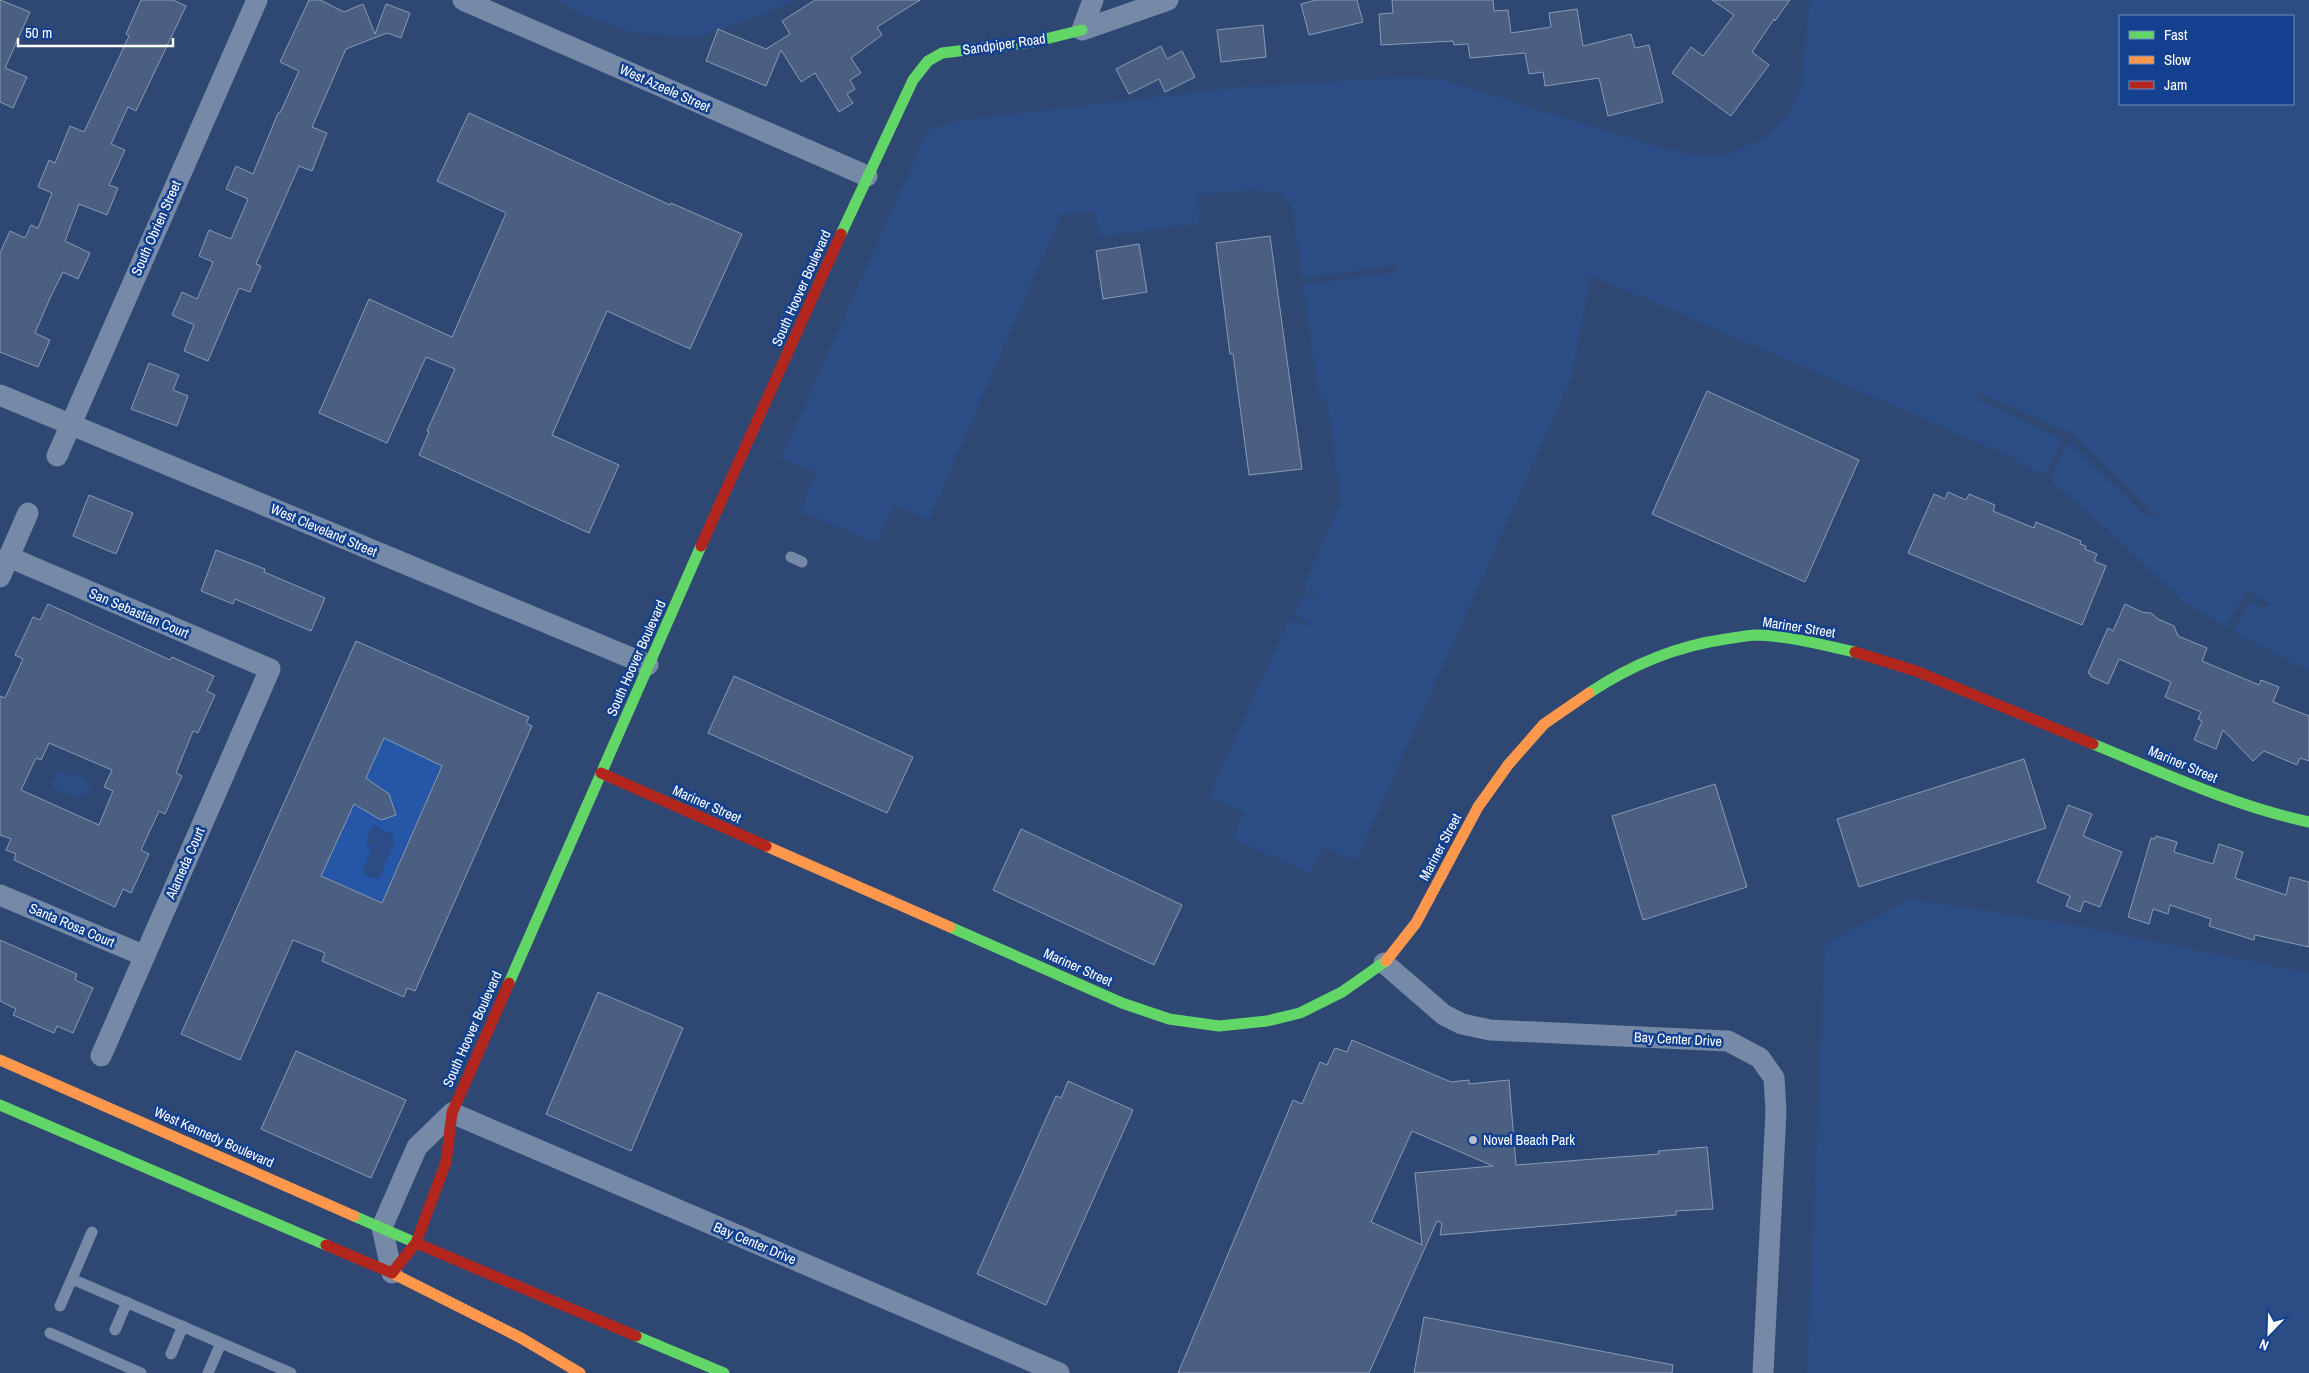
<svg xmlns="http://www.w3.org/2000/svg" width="2309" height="1373" font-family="'Archivo Narrow',sans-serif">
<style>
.green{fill:#2656a6}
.water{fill:#2c4c85;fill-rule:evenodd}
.pier{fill:#2f4873}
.building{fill:#4a5f81;stroke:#8b9ab4;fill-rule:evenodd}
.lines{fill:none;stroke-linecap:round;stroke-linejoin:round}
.lane{stroke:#7689a6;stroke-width:11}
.street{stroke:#7689a6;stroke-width:21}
.fast{stroke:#63d668;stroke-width:11}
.slow{stroke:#ff974d;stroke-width:11}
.jam{stroke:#b3261e;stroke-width:11}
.poi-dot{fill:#b6bfce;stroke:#13408f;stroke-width:2}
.labels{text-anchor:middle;stroke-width:5;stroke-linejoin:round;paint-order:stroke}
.street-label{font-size:14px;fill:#fff;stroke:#13408f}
.poi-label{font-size:14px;fill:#fff;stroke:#13408f;text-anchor:start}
</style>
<rect width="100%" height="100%" fill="#2f4873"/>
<!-- green -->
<path class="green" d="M 384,738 L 442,766 L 382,903 L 321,876 Z"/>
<!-- water -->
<path class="water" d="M 557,0 L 794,0 L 755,18 L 691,39 L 629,31 L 581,14 Z
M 1810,0 L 2309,0 L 2309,671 L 2233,632 L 2181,599 L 2087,511 L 2044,476 L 2005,454 L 1591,275 L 1571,379 L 1356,861 L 1322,847 L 1311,874 L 1232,838 L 1244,812 L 1209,797 L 1341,502 L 1327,400 L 1319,397 L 1292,206 L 1280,193 L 1256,190 L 1197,194 L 1200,223 L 1099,237 L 1095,211 L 1061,215 L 929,520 L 893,505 L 877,543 L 800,511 L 816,473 L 781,458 L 928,130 L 954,121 L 1232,88 L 1407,77 L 1444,80 L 1665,149 L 1703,157 L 1732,153 L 1766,137 L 1789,114 L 1801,88 ZM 2120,16 L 2293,16 L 2293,104 L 2120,104 Z
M 58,771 L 74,776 L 82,774 L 92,789 L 79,798 L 51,788 Z
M 373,825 L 394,835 L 393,840 L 395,841 L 379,879 L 375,877 L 368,878 L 362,871 L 372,847 L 365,844 Z
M 1910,899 L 2068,924 L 2309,973 L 2309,1373 L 1807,1373 L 1825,944 Z"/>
<!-- pier -->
<path class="pier" d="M 1397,265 L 1397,272 L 1304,285 L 1303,278 Z
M 1979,393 L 2073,434 L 2155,514 L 2149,518 L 2069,442 L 2049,481 L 2044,476 L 2062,439 L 1977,399 Z
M 1304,585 L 1306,586 L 1304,591 L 1318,597 L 1317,600 L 1304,594 L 1294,615 L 1308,622 L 1306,626 L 1292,620 L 1290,624 L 1288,622 Z
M 2247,590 L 2269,603 L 2266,609 L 2251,601 L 2233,632 L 2225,628 Z"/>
<!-- building -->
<path class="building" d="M 0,0 L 30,12 L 5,68 L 27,77 L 13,108 L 0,102 Z
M 141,0 L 173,0 L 186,6 L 136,111 L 128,107 L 111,144 L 125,150 L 109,185 L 118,188 L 107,215 L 79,204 L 65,241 L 90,253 L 78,279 L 63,272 L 50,298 L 35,333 L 50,340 L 38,367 L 0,352 L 0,253 L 10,231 L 25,238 L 31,225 L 38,228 L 52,193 L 38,187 L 49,160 L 55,163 L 70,126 L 84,132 L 129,36 L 126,34 Z
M 309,0 L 320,0 L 344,12 L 363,4 L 375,34 L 386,4 L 410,13 L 401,38 L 387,33 L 346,49 L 312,127 L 327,133 L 312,171 L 299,166 L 256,264 L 261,266 L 250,292 L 239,288 L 208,361 L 184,351 L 194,325 L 172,315 L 182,292 L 197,299 L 213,262 L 199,256 L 209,230 L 231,239 L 248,199 L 226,189 L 236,166 L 253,174 L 278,113 L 280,113 L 299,71 L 280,62 Z
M 815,0 L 920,0 L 877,27 L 882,35 L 851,58 L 861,73 L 850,80 L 855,89 L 847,94 L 853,103 L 839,112 L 815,73 L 801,82 L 781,50 L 766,86 L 706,61 L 718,29 L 766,49 L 790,34 L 782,21 Z
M 1316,0 L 1357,0 L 1363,22 L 1309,35 L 1301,4 Z
M 1392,0 L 1493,0 L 1494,11 L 1508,10 L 1511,33 L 1551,27 L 1549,13 L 1577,9 L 1583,46 L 1631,34 L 1635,48 L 1649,45 L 1663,102 L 1608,116 L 1599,78 L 1545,86 L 1543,72 L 1529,74 L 1525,53 L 1470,58 L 1468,44 L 1454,45 L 1453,41 L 1381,45 L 1379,14 L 1393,13 Z
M 1712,0 L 1790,0 L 1775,21 L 1774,19 L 1752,52 L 1769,65 L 1731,116 L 1672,73 L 1691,47 L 1703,56 L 1734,15 Z
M 1263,25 L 1266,57 L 1221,62 L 1217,30 Z
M 1161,46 L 1167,59 L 1182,51 L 1195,77 L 1165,92 L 1159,79 L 1129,94 L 1116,69 Z
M 469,113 L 670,205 L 671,203 L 742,234 L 690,349 L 607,311 L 552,435 L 619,465 L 589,533 L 419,455 L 429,432 L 427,431 L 455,369 L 426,357 L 387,443 L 319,413 L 369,299 L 452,337 L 506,213 L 437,181 Z
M 1270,236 L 1302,469 L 1249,475 L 1233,354 L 1230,354 L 1216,243 Z
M 1139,244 L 1147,292 L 1103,299 L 1096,251 Z
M 149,363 L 179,375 L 173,390 L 188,396 L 177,426 L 131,409 Z
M 1707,391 L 1859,460 L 1805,582 L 1652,514 Z
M 1948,492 L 1966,500 L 1969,494 L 1995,505 L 1993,511 L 2034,528 L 2036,522 L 2081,541 L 2080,544 L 2086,546 L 2085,549 L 2097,554 L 2094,561 L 2106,566 L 2082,625 L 1908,553 L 1934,494 L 1945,499 Z
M 89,495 L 133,513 L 116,554 L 73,536 Z
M 216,550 L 265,569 L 264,572 L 325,598 L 311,631 L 235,599 L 233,604 L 201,591 Z
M 48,604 L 170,660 L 172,657 L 214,676 L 207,691 L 215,695 L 198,733 L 193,731 L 176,773 L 182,776 L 165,814 L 159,811 L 141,850 L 149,854 L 131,893 L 123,889 L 115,907 L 14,860 L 16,854 L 6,850 L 11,839 L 0,835 L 0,696 L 5,698 L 23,659 L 15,655 L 33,617 L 40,620 ZM 49,743 L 112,770 L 104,787 L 113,791 L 99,825 L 21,790 L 36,758 L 41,760 Z
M 2125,604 L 2142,612 L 2151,613 L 2158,619 L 2174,626 L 2178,636 L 2207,648 L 2202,661 L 2259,685 L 2261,680 L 2279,687 L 2273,702 L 2309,716 L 2309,761 L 2300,758 L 2297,765 L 2264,751 L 2253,761 L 2223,730 L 2216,749 L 2194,740 L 2202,721 L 2198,719 L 2201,712 L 2165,697 L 2171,682 L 2119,659 L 2108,684 L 2090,676 L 2091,674 L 2088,673 L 2108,628 L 2113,631 Z
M 356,641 L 529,717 L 526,723 L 532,726 L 415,991 L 407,988 L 404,997 L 322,961 L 325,953 L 293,940 L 240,1060 L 181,1034 ZM 384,738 L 442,766 L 382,903 L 321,876 L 354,804 L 381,820 L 396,815 L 389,794 L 366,778 Z
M 734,676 L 913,757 L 887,813 L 708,733 Z
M 2024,759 L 2046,828 L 1859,887 L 1837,819 Z
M 1715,784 L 1747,887 L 1643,920 L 1612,816 Z
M 2068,805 L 2092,814 L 2083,836 L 2122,852 L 2100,907 L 2084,901 L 2080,912 L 2066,906 L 2070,896 L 2037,882 Z
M 1021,829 L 1182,905 L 1154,965 L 993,890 Z
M 2156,836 L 2177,842 L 2174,852 L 2213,864 L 2219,844 L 2243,852 L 2235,878 L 2286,895 L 2290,877 L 2309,882 L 2309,947 L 2255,935 L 2254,940 L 2209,926 L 2211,919 L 2170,905 L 2168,914 L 2153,909 L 2149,924 L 2128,917 L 2151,838 L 2155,839 Z
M 0,940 L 77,974 L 75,980 L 93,988 L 73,1033 L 57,1026 L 54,1033 L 13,1015 L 16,1009 L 0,1001 Z
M 598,992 L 683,1028 L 631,1151 L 546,1114 Z
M 1352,1040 L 1451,1082 L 1469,1080 L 1469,1084 L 1509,1080 L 1516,1165 L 1659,1154 L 1658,1151 L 1707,1147 L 1713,1209 L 1676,1211 L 1676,1215 L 1440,1235 L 1442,1223 L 1437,1221 L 1369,1373 L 1178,1373 L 1293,1100 L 1302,1104 L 1320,1062 L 1327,1065 L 1335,1048 L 1347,1052 ZM 1412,1131 L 1493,1166 L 1415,1173 L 1422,1245 L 1371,1222 Z
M 296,1051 L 406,1100 L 371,1178 L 261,1129 Z
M 1068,1081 L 1133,1110 L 1046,1305 L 977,1274 L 1056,1096 L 1061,1098 Z
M 1424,1317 L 1673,1365 L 1672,1373 L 1414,1373 Z"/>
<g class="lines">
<!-- lane -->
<path class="lane" d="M 791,557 L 802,562
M 72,1279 L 291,1373
M 60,1306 L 92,1232
M 115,1330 L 127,1302
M 50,1333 L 141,1373
M 171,1354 L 183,1326
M 208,1373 L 221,1343"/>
<!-- street -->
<path class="street" d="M 463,0 L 867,176
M 1093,0 L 1082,30 L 1168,0
M 0,395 L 648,665
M 57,456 L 257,0
M 9,557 L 270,669 L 101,1056
M 0,577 L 28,513
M 0,895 L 145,956
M 1384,963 L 1444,1015 L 1462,1024 L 1490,1030 L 1728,1041 L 1760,1058 L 1774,1078 L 1776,1111 L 1763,1373
M 392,1273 L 382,1227 L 417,1147 L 452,1113 L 1059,1373"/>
<!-- fast -->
<path class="fast" d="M 841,234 L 913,80 L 928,61 L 942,53 L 1033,42 L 1082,30
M 1589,693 C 1631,665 1676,646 1726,639 C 1736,638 1747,635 1757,635 C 1790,636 1823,645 1855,652
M 2093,744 C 2164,773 2234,806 2309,822
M 950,927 L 1122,1003 L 1169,1019 L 1219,1026 L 1267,1021 L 1300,1013 L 1342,992 L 1386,961
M 509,983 L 701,546
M 0,1105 L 326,1245
M 354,1216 L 416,1243
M 636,1336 L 724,1373"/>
<!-- slow -->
<path class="slow" d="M 766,846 L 950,927
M 1386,961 L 1416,923 L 1478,807 L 1508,765 L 1544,724 L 1589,693
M 0,1060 L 354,1216
M 392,1273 L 521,1338 L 580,1373"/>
<!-- jam -->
<path class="jam" d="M 701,546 L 841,234
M 1855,652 L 1916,671 L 2093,744
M 601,773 L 766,846
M 416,1243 L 636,1336
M 326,1245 L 392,1273
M 392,1273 L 416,1243 L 446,1162 L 452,1113 L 509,983"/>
</g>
<!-- markers -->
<circle class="poi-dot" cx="1473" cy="1140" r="5"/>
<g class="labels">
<!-- street labels -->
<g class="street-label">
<text transform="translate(1004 44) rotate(-8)" y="5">Sandpiper Road</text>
<text transform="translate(665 88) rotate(24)" y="5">West Azeele Street</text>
<text transform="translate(156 228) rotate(-66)" y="5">South Obrien Street</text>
<text transform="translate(801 288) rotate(-66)" y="5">South Hoover Boulevard</text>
<text transform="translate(324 530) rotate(23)" y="5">West Cleveland Street</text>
<text transform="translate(139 613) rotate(23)" y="5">San Sebastian Court</text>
<text transform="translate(1799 627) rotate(9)" y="5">Mariner Street</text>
<text transform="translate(636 658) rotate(-66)" y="5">South Hoover Boulevard</text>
<text transform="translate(2183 764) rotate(23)" y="5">Mariner Street</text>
<text transform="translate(707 804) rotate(24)" y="5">Mariner Street</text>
<text transform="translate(1440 847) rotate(-62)" y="5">Mariner Street</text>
<text transform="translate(185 863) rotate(-66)" y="5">Alameda Court</text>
<text transform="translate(72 925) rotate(23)" y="5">Santa Rosa Court</text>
<text transform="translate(1078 967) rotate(24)" y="5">Mariner Street</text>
<text transform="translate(472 1029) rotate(-66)" y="5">South Hoover Boulevard</text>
<text transform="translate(1678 1039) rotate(3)" y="5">Bay Center Drive</text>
<text transform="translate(214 1137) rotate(24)" y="5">West Kennedy Boulevard</text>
<text transform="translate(755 1243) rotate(23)" y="5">Bay Center Drive</text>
</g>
<!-- poi labels -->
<g class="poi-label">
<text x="1483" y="1145">Novel Beach Park</text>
</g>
</g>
<!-- legend -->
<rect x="2119" y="15" width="175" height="90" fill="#13408f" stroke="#718cbc"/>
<rect x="2129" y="31" width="25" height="8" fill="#63d668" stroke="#718cbc"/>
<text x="2164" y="40" font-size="15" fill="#ffffff">Fast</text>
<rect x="2129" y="56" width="25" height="8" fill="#ff974d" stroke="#718cbc"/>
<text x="2164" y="65" font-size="15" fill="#ffffff">Slow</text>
<rect x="2129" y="81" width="25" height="8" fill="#b3261e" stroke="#718cbc"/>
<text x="2164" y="90" font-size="15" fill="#ffffff">Jam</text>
<!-- north arrow -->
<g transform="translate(2269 1333) rotate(203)" stroke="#13408f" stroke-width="4" paint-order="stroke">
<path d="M0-4L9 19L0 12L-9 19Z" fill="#ffffff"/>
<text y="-8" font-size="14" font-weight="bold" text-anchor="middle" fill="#ffffff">N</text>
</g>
<!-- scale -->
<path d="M18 38v8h155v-8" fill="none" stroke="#ffffff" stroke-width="2.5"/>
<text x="25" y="38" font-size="15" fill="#ffffff" stroke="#13408f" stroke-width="4" paint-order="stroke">50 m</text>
</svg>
